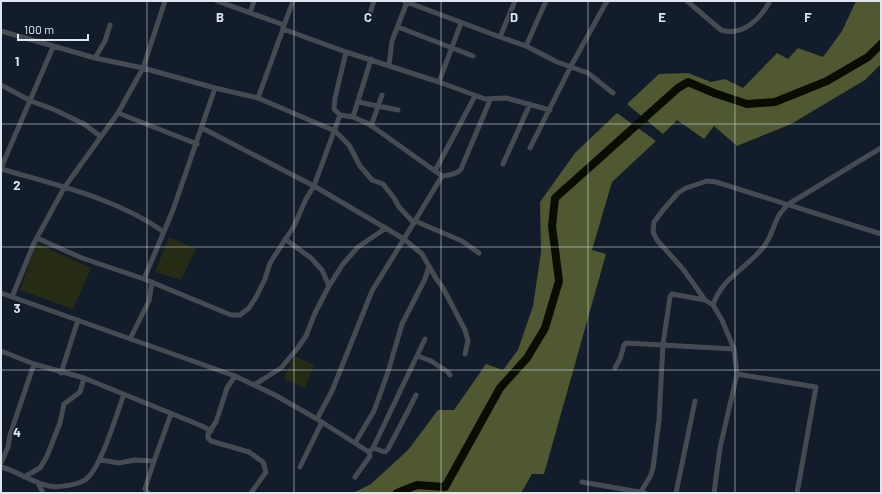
<svg xmlns="http://www.w3.org/2000/svg" width="882" height="494" font-family="Barlow,sans-serif">
<style>
.green{fill:#262c13}
.forest{fill:#4f5831}
.lines{fill:none;stroke-linecap:round;stroke-linejoin:round}
.river{stroke:#080d00;stroke-width:8}
.minor{stroke:#464b53;stroke-width:5}
.grid{fill:none;stroke:#dee5ef;stroke-width:1;stroke-opacity:0.55}
.grid-label{font-size:13px;text-anchor:middle;font-weight:bold;fill:#dee5ef;stroke:#121c2a;stroke-width:3;stroke-linejoin:round;paint-order:stroke}
</style>
<rect width="100%" height="100%" fill="#121c2a"/>
<!-- green -->
<path class="green" d="M 169,237 L 196,249 L 181,280 L 155,272 Z
M 36,243 L 91,268 L 73,309 L 20,290 Z
M 294,356 L 314,365 L 305,388 L 284,379 Z"/>
<!-- forest -->
<path class="forest" d="M 856,1 L 881,1 L 881,64 L 865,80 L 791,124 L 737,146 L 714,126 L 704,139 L 677,120 L 663,134 L 627,104 L 659,74 L 688,73 L 711,82 L 725,79 L 743,88 L 777,53 L 788,59 L 798,48 L 823,57 L 842,31 Z
M 617,113 L 656,141 L 612,182 L 592,250 L 606,254 L 544,474 L 532,474 L 521,493 L 353,493 L 371,484 L 408,450 L 438,410 L 454,410 L 486,364 L 503,370 L 518,350 L 533,306 L 541,252 L 540,202 L 575,153 Z"/>
<g class="lines">
<!-- river -->
<path class="river" d="M 397,493 L 417,485 L 445,487 L 500,388 L 527,358 L 545,328 L 559,281 L 552,226 L 555,198 L 678,88 L 688,82 L 714,93 L 747,104 L 775,102 L 827,81 L 868,57 L 881,44"/>
<!-- minor -->
<path class="minor" d="M 217,1 L 284,25
M 404,1 L 500,37 L 526,46 L 557,62 L 588,73 L 613,93
M 687,1 L 721,30 C 743,37 761,18 770,1
M 250,13 L 254,1
M 370,13 L 374,1
M 398,27 L 473,56
M 283,28 L 293,1
M 1,31 L 95,58 L 143,68 L 215,88 L 173,210 L 144,279
M 500,37 L 515,1
M 526,46 L 546,1
M 346,52 L 335,98 L 334,109 L 340,115 L 353,117 L 369,124 L 442,176 C 449,175 456,175 461,169 L 490,100
M 95,58 L 105,41 L 110,25
M 389,65 L 392,41 L 407,2
M 439,82 L 461,23
M 1,85 L 31,101 L 55,110 L 84,124 L 100,136
M 215,88 L 258,98 L 335,131 L 349,145 L 360,166 L 372,180 L 383,184 L 394,198 L 399,207 L 414,223
M 258,98 L 283,29 L 346,52 L 439,82 L 485,99 L 506,98 L 550,110
M 358,102 L 398,110
M 118,113 L 143,68 L 165,1
M 353,117 L 371,59
M 371,126 L 382,95
M 202,128 L 314,186 L 404,239 L 442,176
M 530,148 L 571,66 L 607,1
M 503,164 L 530,104
M 1,168 L 53,47
M 1,169 C 56,185 116,198 164,232
M 435,171 L 475,96
M 415,221 L 462,241 L 479,253
M 37,238 L 82,258 L 144,279 L 231,315 L 240,315 L 249,308 L 256,297 L 265,279 L 270,263 L 294,226 L 306,199 L 314,186 L 340,115
M 285,239 L 311,258 L 322,270 L 329,286
M 1,293 L 235,376 L 275,395 L 317,419 L 369,452
M 12,297 L 34,243 L 64,188 L 118,113 L 197,144
M 713,305 L 705,300 L 683,269 L 657,240 L 653,232 L 654,222 L 663,210 L 678,193 L 686,188 L 707,181 L 716,182 L 881,234
M 130,339 L 149,301 L 152,282
M 1,351 L 34,364 L 84,378 L 202,426 L 211,431
M 418,356 L 431,361 L 448,372 L 450,375
M 615,368 L 620,359 L 624,345 L 626,343 L 734,349
M 61,373 L 78,320
M 235,376 L 227,388 L 216,422 L 208,434 L 208,438 L 211,441 L 249,452 L 263,462 L 266,472 L 251,493
M 254,385 L 281,368 L 297,349 L 306,336 L 315,313 L 329,286 L 343,264 L 358,247 L 386,228
M 317,419 L 332,391 L 372,291 L 404,239 L 422,254 L 437,280 L 443,288 L 465,330 L 468,341 L 465,354
M 355,443 L 374,411 L 388,372 L 402,324 L 425,279 L 429,266
M 373,448 L 385,452 L 388,449 L 408,411 L 416,395
M 369,452 L 373,448 L 425,339
M 101,460 L 119,463 L 135,460 L 154,461 L 171,414
M 1,463 L 8,447 L 10,435 L 34,364
M 1,467 C 18,471 32,483 49,486 C 58,488 77,485 85,480 C 100,471 117,413 124,394
M 300,467 L 322,422
M 24,477 L 40,468 L 47,456 L 60,423 L 64,404 L 80,392 L 84,378
M 355,477 L 370,456 L 369,452
M 582,482 L 645,493
M 38,483 L 43,493
M 148,493 L 145,489 L 154,461
M 640,493 L 650,477 L 653,468 L 659,420 L 663,344 L 670,297 L 672,294 L 705,300
M 676,493 L 695,401
M 714,493 L 720,448 L 737,374
M 797,493 L 816,387 L 737,374 L 734,349 L 722,320 L 713,305 C 722,277 747,269 765,245 C 771,237 773,227 778,217 C 780,213 784,209 787,205 L 881,148"/>
</g>
<!-- grid -->
<path class="grid" d="M 147,1 L 147,493M 294,1 L 294,493M 441,1 L 441,493M 588,1 L 588,493M 735,1 L 735,493M 1,124 L 881,124M 1,247 L 881,247M 1,370 L 881,370"/>
<g class="grid-label">
<text x="220" y="22">B</text>
<text x="368" y="22">C</text>
<text x="514" y="22">D</text>
<text x="662" y="22">E</text>
<text x="808" y="22">F</text>
<text x="17" y="66">1</text>
<text x="17" y="190">2</text>
<text x="17" y="313">3</text>
<text x="17" y="437">4</text>
</g>
<!-- border -->
<rect width="882" height="494" fill="none" stroke="#dee5ef" stroke-width="4"/>
<!-- scale -->
<path d="M18 34v6h70v-6" fill="none" stroke="#dee5ef" stroke-width="2"/>
<text x="24" y="34" font-size="12" fill="#dee5ef" stroke="#121c2a" stroke-width="3" paint-order="stroke">100 m</text>
</svg>
